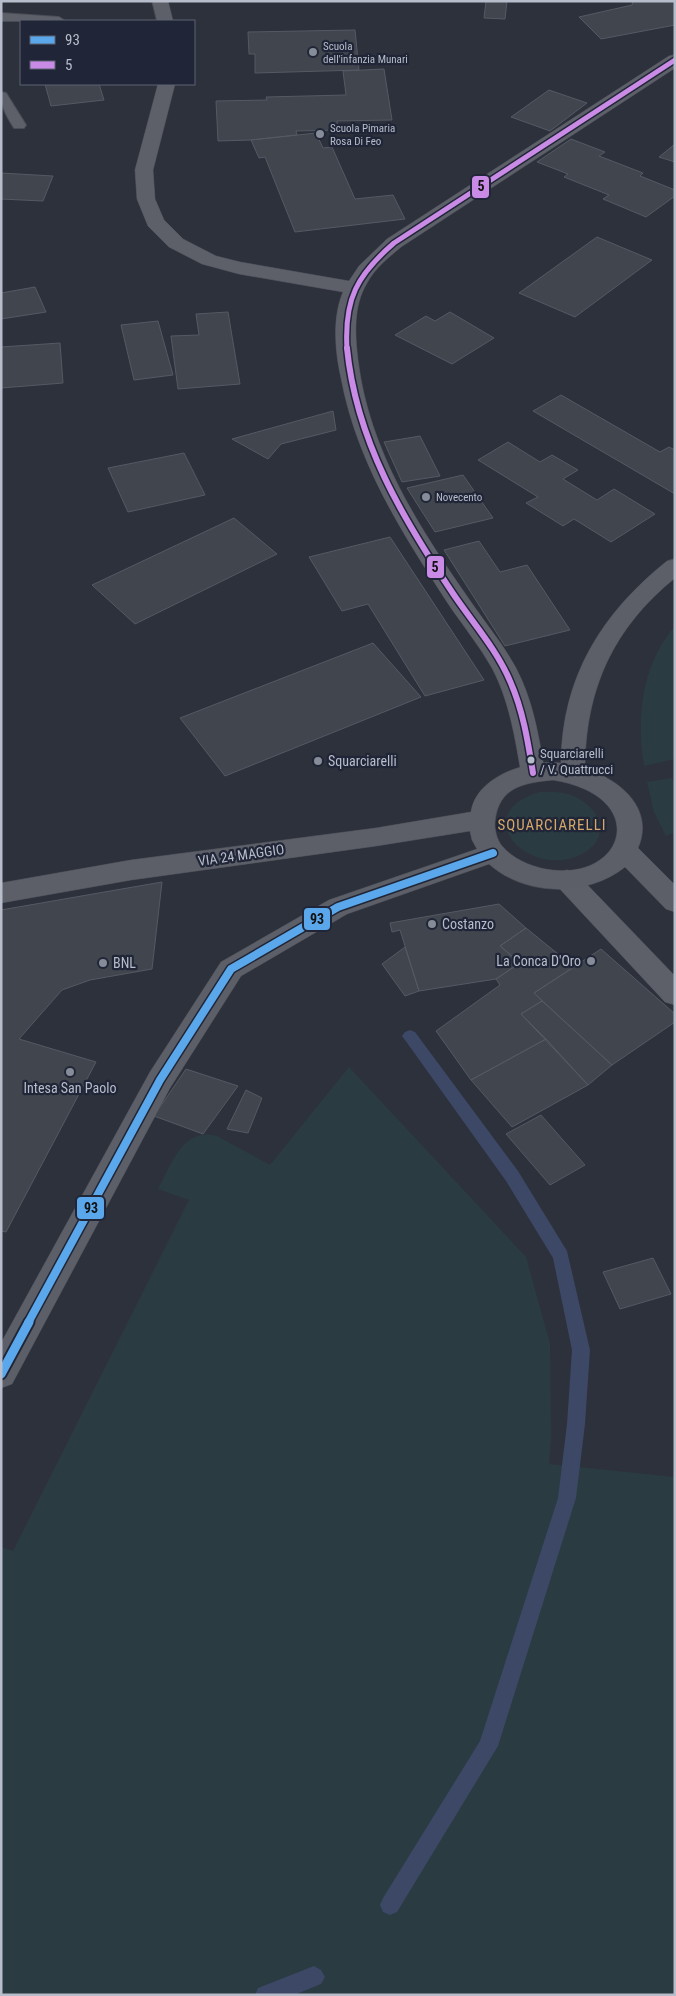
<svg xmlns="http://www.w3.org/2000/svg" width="676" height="1996" font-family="'Roboto Condensed',sans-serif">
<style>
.green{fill:#2a3b42}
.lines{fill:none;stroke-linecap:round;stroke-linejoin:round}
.stream{fill:#3c4866;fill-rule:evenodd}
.building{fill:#41454e;stroke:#555963}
.service-casing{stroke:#494c55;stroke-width:2}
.minor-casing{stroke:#494c55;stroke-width:1}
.secondary-casing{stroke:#494c55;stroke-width:1}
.service{fill:#5d6069;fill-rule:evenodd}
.minor{fill:#5d6069;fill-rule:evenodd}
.secondary{fill:#5c5f67;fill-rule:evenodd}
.bus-1-far1-casing{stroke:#202637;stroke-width:11}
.bus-1-casing{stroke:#202637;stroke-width:13}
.bus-2-far1-casing{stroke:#202637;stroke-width:8}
.bus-2-casing{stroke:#202637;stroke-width:9}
.bus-1-far1{stroke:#5aa8eb;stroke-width:8}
.bus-1{stroke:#5aa8eb;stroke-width:9}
.bus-2-far1{stroke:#ca8be6;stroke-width:5}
.bus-2{stroke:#ca8be6;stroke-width:6}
.poi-dot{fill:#878c99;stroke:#202637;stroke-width:2}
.bus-dot{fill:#b8bdcb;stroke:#202637;stroke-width:2}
.labels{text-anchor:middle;stroke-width:4.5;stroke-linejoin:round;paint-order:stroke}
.far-poi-label{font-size:11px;fill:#b8bdcb;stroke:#202637;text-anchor:start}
.bus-label{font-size:13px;fill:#b8bdcb;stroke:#202637;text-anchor:start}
.poi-label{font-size:14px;fill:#b8bdcb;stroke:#202637;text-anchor:start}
.street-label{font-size:14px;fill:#b8bdcb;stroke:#202637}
.neighbourhood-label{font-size:15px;letter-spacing:1px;fill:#d5a76a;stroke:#202637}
.line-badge{stroke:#202637;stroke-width:2}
.pale-badge-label{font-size:14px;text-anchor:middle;font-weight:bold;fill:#111}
</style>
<rect width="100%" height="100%" fill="#2d313c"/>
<!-- green -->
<path class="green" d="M 675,626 L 675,759 L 644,766 C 636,717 642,664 675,626 Z
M 672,778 L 675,786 L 675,832 L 666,836 L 654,812 L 647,782 Z
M 540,792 C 550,792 561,791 571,795 C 599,805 614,837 582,854 C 531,881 464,814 540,792 Z
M 349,1067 L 526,1257 L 550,1344 L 551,1439 L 549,1464 L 675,1477 L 675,1995 L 1,1995 L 1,1547 L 13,1551 L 189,1200 L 158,1189 C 171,1165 183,1126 217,1136 L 270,1165 Z"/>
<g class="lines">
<!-- stream -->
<path class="stream" d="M 410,1030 L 415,1032 L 518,1171 L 567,1251 L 590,1350 L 585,1424 L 576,1498 L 498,1746 L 397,1912 L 390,1915 L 383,1912 L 380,1905 L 383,1898 L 480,1741 L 558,1498 L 567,1424 L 572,1350 L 553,1258 L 506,1181 L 405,1040 L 402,1036 L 405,1032 Z
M 314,1966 L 321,1970 L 325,1977 L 321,1984 L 294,1995 L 255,1995 L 258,1988 Z"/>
</g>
<!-- building -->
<path class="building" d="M 486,1 L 507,1 L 505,19 L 484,18 Z
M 633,1 L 675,1 L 675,25 L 601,39 L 579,17 L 632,5 Z
M 355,30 L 359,70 L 255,73 L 255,54 L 249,54 L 248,32 Z
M 384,69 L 392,120 L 337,121 L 338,130 L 296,131 L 297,135 L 251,140 L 218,141 L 216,101 L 267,100 L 266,97 L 346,95 L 343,71 Z
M 45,84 L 99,84 L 104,100 L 51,106 Z
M 549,90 L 587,103 L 550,131 L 511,117 Z
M 316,133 L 323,148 L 332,147 L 355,199 L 393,195 L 405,219 L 295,232 L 265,157 L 259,158 L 251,140 Z
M 571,139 L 605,152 L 599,156 L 643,173 L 640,176 L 675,190 L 675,196 L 646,217 L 603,199 L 609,195 L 564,177 L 568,174 L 537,162 Z
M 675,144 L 675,162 L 659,157 Z
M 1,173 L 53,176 L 43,201 L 1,199 Z
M 597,237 L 652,260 L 575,317 L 519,293 Z
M 35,287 L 46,312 L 1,319 L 1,293 Z
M 228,312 L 240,384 L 178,389 L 171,336 L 199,335 L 196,314 Z
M 450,312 L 494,338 L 452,364 L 395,335 L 426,316 L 435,321 Z
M 158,321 L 173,375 L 134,380 L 121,325 Z
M 60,343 L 63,383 L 1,388 L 1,347 Z
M 561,395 L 660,452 L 669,447 L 675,450 L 675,494 L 533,411 Z
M 333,411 L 336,430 L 281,444 L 268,459 L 232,439 Z
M 420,436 L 440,476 L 402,482 L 384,442 Z
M 508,442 L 540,462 L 552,455 L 578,470 L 563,479 L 597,500 L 614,489 L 655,514 L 611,542 L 574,519 L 563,526 L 526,503 L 538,497 L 478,460 Z
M 184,453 L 205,495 L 128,512 L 108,468 Z
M 463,475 L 493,518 L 435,532 L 407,488 Z
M 234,518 L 277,554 L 135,624 L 92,585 Z
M 390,537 L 484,680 L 425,696 L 368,604 L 342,611 L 309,557 Z
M 479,541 L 500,572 L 527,565 L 570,630 L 505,646 L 444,550 Z
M 373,643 L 421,697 L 225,776 L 180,718 Z
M 162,882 L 152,969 L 90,980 L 62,990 L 19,1039 L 96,1062 L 6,1232 L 1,1231 L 1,910 Z
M 499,904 L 526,928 L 500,946 L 520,963 L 496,979 L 419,991 L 400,930 L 392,932 L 390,923 Z
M 526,928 L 574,967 L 534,993 L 542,1001 L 521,1014 L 546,1039 L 471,1080 L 436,1031 L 500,985 L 496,979 L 520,963 L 500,946 Z
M 405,947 L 419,991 L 405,996 L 382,964 Z
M 601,949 L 675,1014 L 675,1022 L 612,1065 L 534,993 Z
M 542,1001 L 612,1065 L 588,1085 L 521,1014 Z
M 546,1039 L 588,1085 L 512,1127 L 471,1080 Z
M 186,1069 L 238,1086 L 203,1134 L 154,1116 Z
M 246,1090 L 262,1098 L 248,1133 L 227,1129 Z
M 541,1115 L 585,1165 L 550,1185 L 506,1134 Z
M 653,1258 L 671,1294 L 620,1309 L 603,1272 Z"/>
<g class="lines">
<defs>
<path id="service" d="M 1,13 L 59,17 L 65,21 L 1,21 Z
M 1,92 L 6,93 L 26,125 L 24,128 L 14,128 C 6,115 1,107 1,92 Z"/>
<path id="minor" d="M 152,1 L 168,1 L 173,21 L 157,21 Z
M 675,55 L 675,68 L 401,247 C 388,258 375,268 367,283 C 353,306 355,335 358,360 C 369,451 420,529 471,602 C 486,624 503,644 516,668 C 533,700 539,737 545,773 L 542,779 L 533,782 L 524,779 L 521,773 C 515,737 509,700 492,668 C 480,647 465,628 451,608 C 404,536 357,464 341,378 C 335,351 332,318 343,292 L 239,274 L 202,264 L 169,247 L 148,226 L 137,199 L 135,170 L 158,84 L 175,84 L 153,170 L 155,199 L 164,220 L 183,239 L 216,256 L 240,262 L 349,281 L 359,266 L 387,239 L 669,56 Z
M 567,870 L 576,873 L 675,976 L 675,1005 L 665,1002 L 558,887 L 554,880 L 558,873 Z"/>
<path id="secondary" d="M 675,559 L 675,578 C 613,628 585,690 585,769 C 620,779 655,809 638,848 L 675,885 L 675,912 L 666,909 L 625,867 C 587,897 526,897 489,864 L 347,914 L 241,976 L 170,1088 L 12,1384 L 1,1388 L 1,1343 L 150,1072 L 221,962 L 329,900 L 477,849 L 472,840 L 470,831 L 376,846 L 131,880 L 1,903 L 1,883 L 131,860 L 376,828 L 471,812 C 476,776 529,759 561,763 C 562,677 601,614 667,561 ZM 553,780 C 653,796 625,884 545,869 C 530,866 513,859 502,846 C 497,840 494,829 495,821 C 499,787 523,783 553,780 Z"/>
</defs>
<!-- service casing -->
<use href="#service" class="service-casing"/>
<!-- minor casing -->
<use href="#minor" class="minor-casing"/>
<!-- secondary casing -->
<use href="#secondary" class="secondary-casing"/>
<!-- service -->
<use href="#service" class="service"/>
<!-- minor -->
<use href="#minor" class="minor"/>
<!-- secondary -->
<use href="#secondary" class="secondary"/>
<defs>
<path id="bus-1-far1" d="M 28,1323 L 160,1080 L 231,969 L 338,907 L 493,853"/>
<path id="bus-1" d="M 1,1374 L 29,1322"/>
<path id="bus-2-far1" d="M 347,349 C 344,299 357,275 394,243 L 675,60"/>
<path id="bus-2" d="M 347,348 C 356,441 403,519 454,595 C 473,623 497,650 510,681 C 523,710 528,742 533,773"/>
</defs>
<!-- bus-1-far1 casing -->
<use href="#bus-1-far1" class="bus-1-far1-casing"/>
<!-- bus-1 casing -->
<use href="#bus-1" class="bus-1-casing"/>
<!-- bus-2-far1 casing -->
<use href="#bus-2-far1" class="bus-2-far1-casing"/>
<!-- bus-2 casing -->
<use href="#bus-2" class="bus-2-casing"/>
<!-- bus-1-far1 -->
<use href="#bus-1-far1" class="bus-1-far1"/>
<!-- bus-1 -->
<use href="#bus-1" class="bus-1"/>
<!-- bus-2-far1 -->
<use href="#bus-2-far1" class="bus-2-far1"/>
<!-- bus-2 -->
<use href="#bus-2" class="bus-2"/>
</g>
<!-- markers -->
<g class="poi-dot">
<circle cx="313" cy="52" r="5"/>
<circle cx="320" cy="134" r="5"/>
<circle cx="426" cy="497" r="5"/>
<circle cx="318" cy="761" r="5"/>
<circle cx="432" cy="924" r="5"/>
<circle cx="591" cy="961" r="5"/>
<circle cx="103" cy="963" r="5"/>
<circle cx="70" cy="1072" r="5"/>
</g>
<circle class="bus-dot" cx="531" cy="760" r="4.5"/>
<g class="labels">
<!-- far-poi labels -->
<g class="far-poi-label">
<text x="323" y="50">Scuola<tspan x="323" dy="13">dell'infanzia Munari</tspan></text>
<text x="330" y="132">Scuola Pimaria<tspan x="330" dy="13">Rosa Di Feo</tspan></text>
<text x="436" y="501">Novecento</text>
</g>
<!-- bus labels -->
<g class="bus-label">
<text x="540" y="758">Squarciarelli<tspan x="540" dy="16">/ V. Quattrucci</tspan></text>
</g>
<!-- poi labels -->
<g class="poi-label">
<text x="328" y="766">Squarciarelli</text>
<text x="442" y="929">Costanzo</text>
<text x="581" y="966" text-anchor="end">La Conca D'Oro</text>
<text x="113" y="968">BNL</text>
<text x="70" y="1093" text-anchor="middle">Intesa San Paolo</text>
</g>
<!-- street labels -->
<g class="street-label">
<text transform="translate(241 855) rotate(-8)" y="5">VIA 24 MAGGIO</text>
</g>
<!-- neighbourhood labels -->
<g class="neighbourhood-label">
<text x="552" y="830">SQUARCIARELLI</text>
</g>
</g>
<g class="line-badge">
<rect x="471" y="175" width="19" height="24" rx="5" fill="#ca8be6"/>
<rect x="426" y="555" width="19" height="24" rx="5" fill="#ca8be6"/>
<rect x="303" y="907" width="28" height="24" rx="5" fill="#5aa8eb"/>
<rect x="76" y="1196" width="29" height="24" rx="5" fill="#5aa8eb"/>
</g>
<g class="pale-badge-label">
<text x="481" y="191">5</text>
<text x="435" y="572">5</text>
<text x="317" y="924">93</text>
<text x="91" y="1213">93</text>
</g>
<!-- border -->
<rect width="676" height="1996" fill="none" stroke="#b8bdcb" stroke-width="5"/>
<!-- legend -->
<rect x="20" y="20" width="175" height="65" fill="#202637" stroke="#5d6272"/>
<rect x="30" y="36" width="25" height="8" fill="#5aa8eb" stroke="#5d6272"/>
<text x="65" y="45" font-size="15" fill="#b8bdcb">93</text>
<rect x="30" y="61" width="25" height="8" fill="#ca8be6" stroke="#5d6272"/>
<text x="65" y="70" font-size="15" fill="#b8bdcb">5</text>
</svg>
